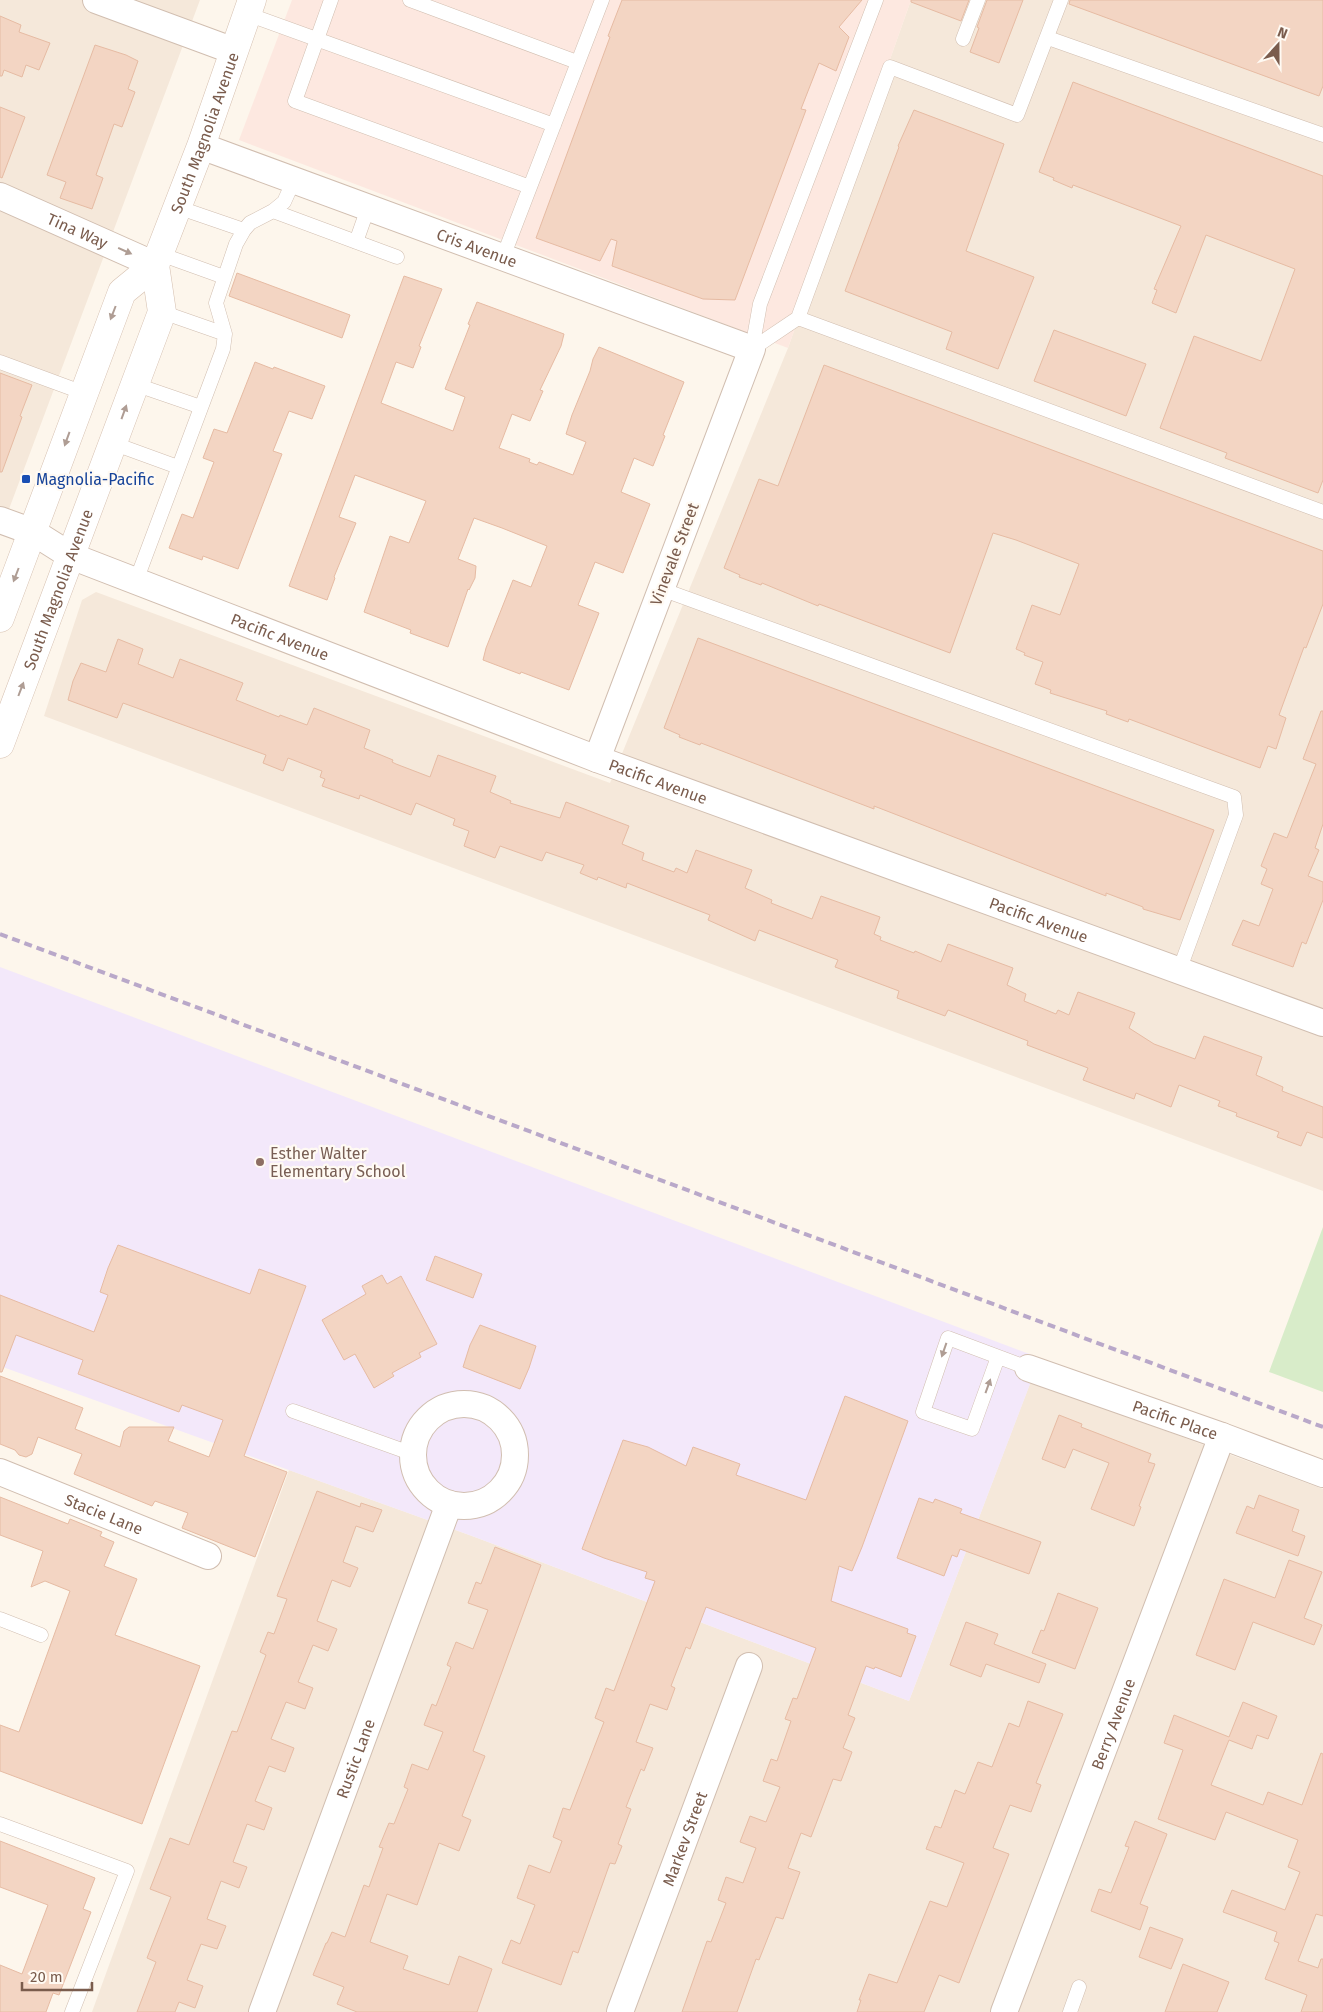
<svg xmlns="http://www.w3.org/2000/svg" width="1323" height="2012" font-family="'Fira Sans',sans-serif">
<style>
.residential{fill:#f5e8da}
.commercial{fill:#fde8e0}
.education{fill:#f3e8fa}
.green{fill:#d8ecc9}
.building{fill:#f3d5c3;stroke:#e6bba3}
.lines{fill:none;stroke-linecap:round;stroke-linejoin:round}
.lane-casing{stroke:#d1beb0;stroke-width:15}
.street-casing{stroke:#d1beb0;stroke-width:28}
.secondary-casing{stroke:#d6c0b0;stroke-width:29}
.lane{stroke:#fff;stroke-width:14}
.street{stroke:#fff;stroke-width:26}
.secondary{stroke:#fff;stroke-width:28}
.rail{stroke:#b9a8c9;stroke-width:4;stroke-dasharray:8 5;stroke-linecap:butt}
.oneway{fill:#af9d94}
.transit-dot{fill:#1a4fb4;stroke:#fffaf3;stroke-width:2}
.education-dot{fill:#8d6e63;stroke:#fffaf3;stroke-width:2}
.labels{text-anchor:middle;stroke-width:4.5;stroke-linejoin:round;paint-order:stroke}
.street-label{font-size:16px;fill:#7a5c4d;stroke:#fffaf3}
.transit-label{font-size:16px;fill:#164399;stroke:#fffaf3;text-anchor:start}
.education-label{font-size:16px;fill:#785e54;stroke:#fffaf3;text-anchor:start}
</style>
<rect width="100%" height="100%" fill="#fdf6ec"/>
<!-- residential -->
<path class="residential" d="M 0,0 L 200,0 L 0,533 Z
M 911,0 L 1323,0 L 1323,1191 L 44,716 L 82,600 L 96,592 L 610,783 L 788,348 Z
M 1031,1381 L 1323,1489 L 1323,2012 L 92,2012 L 289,1470 L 472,1536 L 909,1701 Z"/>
<!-- commercial -->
<path class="commercial" d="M 292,0 L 911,0 L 788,348 L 239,140 Z"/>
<!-- education -->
<path class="education" d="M 0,967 L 1040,1358 L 909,1701 L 472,1536 L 0,1366 Z"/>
<!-- green -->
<path class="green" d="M 1323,1227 L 1323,1392 L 1269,1372 Z"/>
<!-- building -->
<path class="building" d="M 622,0 L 862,0 L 839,27 L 849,37 L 836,71 L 819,63 L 801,109 L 806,110 L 735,300 L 703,299 L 612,266 L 617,241 L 611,239 L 600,261 L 536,238 L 610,37 L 608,36 Z
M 911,0 L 969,0 L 961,21 L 911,2 Z
M 987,0 L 1023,0 L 999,63 L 970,52 L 979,28 L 977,27 Z
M 1070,0 L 1323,0 L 1323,86 L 1319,96 L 1069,4 Z
M 0,16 L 21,25 L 19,32 L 50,43 L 39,70 L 26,65 L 22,77 L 4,70 L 2,76 L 0,76 Z
M 95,45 L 126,55 L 138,61 L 128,89 L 135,92 L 122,127 L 114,124 L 96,175 L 103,178 L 92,209 L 60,198 L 66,182 L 47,175 Z
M 1073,82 L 1323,176 L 1323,480 L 1318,493 L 1225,458 L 1227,453 L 1160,428 L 1194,336 L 1261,361 L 1295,269 L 1206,235 L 1176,313 L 1152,303 L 1157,290 L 1154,289 L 1181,226 L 1073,185 L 1072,188 L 1053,180 L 1054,178 L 1039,172 Z
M 0,107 L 25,117 L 2,178 L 0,177 Z
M 914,110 L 1004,144 L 966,251 L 1034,277 L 998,369 L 946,349 L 952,332 L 845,291 L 899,147 L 898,146 Z
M 237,273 L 350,315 L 342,338 L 229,296 Z
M 404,276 L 442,289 L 419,346 L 421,347 L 413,368 L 396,362 L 381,403 L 453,431 L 465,397 L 445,389 L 470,325 L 468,324 L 477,302 L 564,334 L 561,346 L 540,390 L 543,391 L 530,421 L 512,414 L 499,448 L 530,459 L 529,462 L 537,465 L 539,462 L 573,475 L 586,442 L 566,434 L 572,415 L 590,371 L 593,359 L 599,347 L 684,382 L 663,435 L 665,436 L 653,466 L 634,458 L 621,492 L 650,504 L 623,573 L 595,562 L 578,605 L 599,613 L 569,690 L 521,672 L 520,674 L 483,660 L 486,648 L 513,580 L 531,587 L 547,546 L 502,528 L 474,518 L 458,559 L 476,566 L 475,578 L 469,590 L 468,589 L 448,647 L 410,633 L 411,630 L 364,612 L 390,536 L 409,543 L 426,501 L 355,475 L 339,517 L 356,523 L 334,577 L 335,578 L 327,600 L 289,586 Z
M 1054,330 L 1146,364 L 1126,416 L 1034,381 Z
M 255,362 L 273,369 L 274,367 L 325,386 L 312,419 L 289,411 L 273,451 L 282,454 L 238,569 L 203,556 L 202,560 L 169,548 L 182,514 L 193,518 L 214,462 L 203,458 L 214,429 L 227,433 Z
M 824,365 L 1323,551 L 1323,604 L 1306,648 L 1304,647 L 1279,715 L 1286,718 L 1276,749 L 1268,746 L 1260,768 L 1129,719 L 1128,722 L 1106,714 L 1107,711 L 1050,693 L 1051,690 L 1035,684 L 1043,662 L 1024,655 L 1025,653 L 1016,649 L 1032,605 L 1060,615 L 1079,564 L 1016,540 L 993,533 L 950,653 L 819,604 L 818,606 L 762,583 L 761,585 L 739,577 L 740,575 L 724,568 L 759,479 L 778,486 Z
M 0,373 L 32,385 L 20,416 L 22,417 L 2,472 L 0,472 Z
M 698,638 L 1214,830 L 1180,920 L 1143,909 L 1143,907 L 1106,893 L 1106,896 L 874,806 L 874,809 L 701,743 L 700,745 L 679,737 L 680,735 L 664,728 Z
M 118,639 L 143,649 L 138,664 L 173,678 L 180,659 L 243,683 L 236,700 L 279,717 L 280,715 L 307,725 L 314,708 L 370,730 L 364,748 L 393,760 L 392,762 L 396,764 L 430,777 L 438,755 L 496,776 L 490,792 L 511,801 L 510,803 L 560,818 L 566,802 L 629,826 L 622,844 L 644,853 L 642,860 L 674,872 L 676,868 L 687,873 L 696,850 L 752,870 L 745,888 L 772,900 L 771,903 L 812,919 L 821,896 L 880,917 L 874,934 L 881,937 L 880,940 L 914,953 L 915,951 L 941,962 L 948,944 L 1013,968 L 1007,985 L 1026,994 L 1024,1001 L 1056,1014 L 1058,1010 L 1069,1015 L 1078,992 L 1135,1013 L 1129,1028 L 1154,1044 L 1195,1059 L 1204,1036 L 1262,1057 L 1256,1075 L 1283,1087 L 1282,1091 L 1323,1107 L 1323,1138 L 1307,1132 L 1301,1146 L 1277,1137 L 1279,1132 L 1236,1116 L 1237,1113 L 1218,1106 L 1220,1101 L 1179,1085 L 1171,1107 L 1136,1093 L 1134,1099 L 1083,1080 L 1088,1068 L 1027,1045 L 1028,1041 L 948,1010 L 945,1016 L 897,998 L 899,991 L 835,967 L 838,960 L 759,930 L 755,941 L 708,920 L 710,915 L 627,883 L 626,888 L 598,877 L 597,880 L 580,873 L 584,865 L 546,852 L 542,861 L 500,846 L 495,858 L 464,846 L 469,831 L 453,825 L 455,819 L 416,803 L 411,815 L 360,795 L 359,799 L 322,786 L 325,779 L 320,777 L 322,771 L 288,758 L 283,771 L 263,763 L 266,755 L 123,703 L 117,718 L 68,700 L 73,681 L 81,663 L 106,672 Z
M 1321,711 L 1323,711 L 1323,824 L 1315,848 L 1319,850 L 1308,876 L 1323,882 L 1323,900 L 1306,944 L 1302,942 L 1293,967 L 1232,945 L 1243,920 L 1259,926 L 1273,889 L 1261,884 L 1267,869 L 1261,866 L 1274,833 L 1287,838 L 1316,764 L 1303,759 Z
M 118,1245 L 250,1294 L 259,1269 L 306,1286 L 244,1456 L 287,1472 L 255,1557 L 182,1528 L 188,1513 L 155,1501 L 152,1506 L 74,1474 L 82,1454 L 38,1437 L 32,1454 L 26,1457 L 19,1455 L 15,1450 L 0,1444 L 0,1376 L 83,1408 L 75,1429 L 120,1447 L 124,1431 L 129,1427 L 174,1427 L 168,1441 L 209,1457 L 223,1420 L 182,1405 L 179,1412 L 78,1374 L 83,1360 L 16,1335 L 2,1372 L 0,1372 L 0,1295 L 94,1332 L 108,1295 L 100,1292 L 108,1268 Z
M 435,1256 L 482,1274 L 473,1298 L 426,1280 Z
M 382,1275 L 387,1284 L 401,1276 L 437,1344 L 419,1353 L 421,1357 L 392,1373 L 394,1376 L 374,1388 L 355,1354 L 344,1360 L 322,1320 L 366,1294 L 362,1286 Z
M 480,1325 L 536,1346 L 529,1368 L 520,1389 L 463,1367 L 470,1345 Z
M 845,1396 L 908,1421 L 862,1547 L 852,1571 L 839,1566 L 831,1601 L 908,1629 L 907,1633 L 916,1636 L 901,1677 L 875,1667 L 874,1669 L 866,1666 L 848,1715 L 855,1718 L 843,1748 L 852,1752 L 841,1781 L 833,1779 L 811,1837 L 801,1833 L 788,1868 L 800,1872 L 783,1919 L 776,1917 L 759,1960 L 756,1959 L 737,2012 L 682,2012 L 707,1941 L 711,1942 L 726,1903 L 718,1900 L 726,1877 L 743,1883 L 756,1848 L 740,1842 L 750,1816 L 766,1822 L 780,1787 L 763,1781 L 771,1759 L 777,1761 L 791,1721 L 785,1719 L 793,1698 L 797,1699 L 816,1648 L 706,1607 L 690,1649 L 686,1647 L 671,1686 L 675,1688 L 667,1710 L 650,1704 L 636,1742 L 653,1748 L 644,1771 L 641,1769 L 626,1807 L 631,1809 L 618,1844 L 622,1846 L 615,1864 L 610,1863 L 578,1953 L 573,1951 L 561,1985 L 502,1963 L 511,1940 L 520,1944 L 535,1905 L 517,1898 L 529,1865 L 550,1873 L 562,1841 L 553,1837 L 563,1808 L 570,1810 L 604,1722 L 595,1718 L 606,1688 L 614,1691 L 655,1581 L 645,1578 L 647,1572 L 604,1558 L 582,1549 L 623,1440 L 648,1447 L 686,1466 L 693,1447 L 740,1464 L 736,1475 L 806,1500 Z
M 1059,1415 L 1082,1424 L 1081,1427 L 1151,1454 L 1148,1462 L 1155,1464 L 1139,1506 L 1141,1507 L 1134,1526 L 1091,1509 L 1109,1463 L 1073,1449 L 1065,1468 L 1042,1459 Z
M 317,1491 L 360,1507 L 361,1503 L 382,1510 L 373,1532 L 356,1526 L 343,1562 L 358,1568 L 350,1587 L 332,1580 L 317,1621 L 337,1629 L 328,1651 L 313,1645 L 298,1682 L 313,1688 L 305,1709 L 286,1702 L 271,1739 L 294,1748 L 285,1772 L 269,1766 L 255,1801 L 272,1808 L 264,1830 L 247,1824 L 233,1862 L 247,1867 L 239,1888 L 221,1881 L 207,1919 L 226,1926 L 217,1949 L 201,1944 L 187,1980 L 203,1986 L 195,2008 L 179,2002 L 175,2012 L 137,2012 L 156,1962 L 147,1958 L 171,1897 L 150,1889 L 170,1838 L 189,1845 L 232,1731 L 237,1732 L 266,1655 L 260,1652 L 268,1632 L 274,1634 L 287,1599 L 277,1596 Z
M 1259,1495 L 1299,1510 L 1292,1531 L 1305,1536 L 1298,1556 L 1236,1533 L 1247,1506 L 1254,1509 Z
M 0,1497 L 68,1524 L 70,1519 L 102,1532 L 100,1536 L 114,1542 L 104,1566 L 137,1579 L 115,1635 L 200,1666 L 142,1824 L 0,1771 L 0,1725 L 19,1732 L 70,1591 L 45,1581 L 31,1587 L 43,1551 L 0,1535 Z
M 919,1498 L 933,1503 L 935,1499 L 962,1509 L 960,1513 L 1041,1542 L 1029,1574 L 960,1549 L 957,1557 L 952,1555 L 944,1576 L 897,1558 Z
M 495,1547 L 541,1565 L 473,1751 L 485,1756 L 462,1816 L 471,1820 L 459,1851 L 439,1843 L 417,1905 L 387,1894 L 370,1942 L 408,1956 L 403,1969 L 449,1985 L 459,1956 L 492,1969 L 477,2012 L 357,2012 L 337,2004 L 344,1987 L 313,1975 L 326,1943 L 327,1943 L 332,1932 L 345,1937 L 364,1885 L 369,1887 L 383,1848 L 379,1847 L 389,1823 L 394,1824 L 408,1789 L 404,1787 L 412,1764 L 428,1770 L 443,1732 L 424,1725 L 432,1704 L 436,1706 L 451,1667 L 447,1665 L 456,1642 L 473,1649 L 488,1610 L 468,1603 L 476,1582 L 481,1584 Z
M 1289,1560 L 1322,1572 L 1304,1618 L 1322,1625 L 1314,1645 L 1253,1622 L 1235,1670 L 1196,1655 L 1224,1579 L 1275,1598 Z
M 1058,1593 L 1098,1608 L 1075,1669 L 1032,1653 L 1041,1630 L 1044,1631 Z
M 966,1622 L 998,1634 L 994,1644 L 1046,1664 L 1039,1683 L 986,1664 L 981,1677 L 950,1665 Z
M 1028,1701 L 1063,1714 L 1036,1783 L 1041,1785 L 1031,1812 L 1010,1805 L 993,1848 L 1009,1854 L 959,1983 L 939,1975 L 924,2012 L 857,2012 L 861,2000 L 859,2000 L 869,1974 L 897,1983 L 930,1901 L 947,1907 L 964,1863 L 926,1849 L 935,1826 L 941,1828 L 955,1790 L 965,1794 L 978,1762 L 992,1767 L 1009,1723 L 1019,1727 Z
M 1243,1702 L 1277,1716 L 1268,1739 L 1257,1735 L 1252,1749 L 1229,1740 L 1211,1785 L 1263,1805 L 1268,1792 L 1302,1805 L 1321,1753 L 1323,1754 L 1323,1916 L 1316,1914 L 1298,1961 L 1318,1968 L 1321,1959 L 1323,1959 L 1323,2012 L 1301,2012 L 1307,1995 L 1265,1979 L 1279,1943 L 1274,1941 L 1277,1932 L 1223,1912 L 1232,1890 L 1285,1910 L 1300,1872 L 1288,1867 L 1298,1840 L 1226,1812 L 1215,1840 L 1158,1819 L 1183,1750 L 1164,1743 L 1174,1715 L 1229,1737 Z
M 1135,1821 L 1167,1834 L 1140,1904 L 1148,1907 L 1140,1930 L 1091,1911 L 1099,1889 L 1111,1893 L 1129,1847 L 1125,1846 Z
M 0,1841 L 95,1878 L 83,1909 L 91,1912 L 59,1995 L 53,1993 L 46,2012 L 0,2012 L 0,1965 L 22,1974 L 48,1905 L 0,1887 Z
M 1150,1927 L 1183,1939 L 1171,1969 L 1139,1957 Z
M 1183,1964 L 1229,1982 L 1217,2012 L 1165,2012 Z"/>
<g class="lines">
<defs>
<path id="lane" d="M 331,0 L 295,101 L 530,187
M 410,0 L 577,62
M 1061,0 L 1017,115 L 890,67 L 798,318 L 1323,512
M 247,14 L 554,125
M 1048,38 L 1323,135
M 963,39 L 978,0
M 177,207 L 244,230
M 273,211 L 397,257
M 356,242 L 368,208
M 160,254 L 224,277
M 503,257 L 602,0
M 162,312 L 225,334
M 752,349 L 760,304 L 876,0
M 752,349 L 798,318
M 0,362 L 84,393
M 134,384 L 201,407
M 112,443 L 178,467
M 136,581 L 223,349 L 225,334 L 216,303 L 236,244 L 244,230 L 250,223 L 273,211 L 284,202 L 294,180
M 661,589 L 1234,797 L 1236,815 L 1179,971
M 998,1357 L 972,1429 L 923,1412 L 948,1338 L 1028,1368
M 293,1411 L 413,1454
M 0,1619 L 41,1635
M 0,1824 L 127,1871 L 72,2012
M 1070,2012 L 1079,1987"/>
<g id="street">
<path d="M 96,0 L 234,51"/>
<path id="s1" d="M 201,146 L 752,349 L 597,759"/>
<path id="s2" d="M 0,196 L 155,265"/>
<path id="s3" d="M 0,520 L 33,532 L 71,556 L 597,759 L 1323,1023"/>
<path id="s4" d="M 1028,1368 L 1222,1436 L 1323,1474"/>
<circle cx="464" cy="1455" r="51"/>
<path id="s5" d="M 0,1472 L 208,1556"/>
<path id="s6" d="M 262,2012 L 449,1504"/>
<path id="s7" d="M 620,2012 L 749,1666"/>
<path id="s8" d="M 1004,2012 L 1222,1436"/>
</g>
<g id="secondary">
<path id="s9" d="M 0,618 L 122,292 L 155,265 L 201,146 L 252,0"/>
<path id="s10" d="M 0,744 L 162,312 L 155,265"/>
</g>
</defs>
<!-- lane casing -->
<use href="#lane" class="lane-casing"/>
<!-- street casing -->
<use href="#street" class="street-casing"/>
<!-- secondary casing -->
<use href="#secondary" class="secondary-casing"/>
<!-- lane -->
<use href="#lane" class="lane"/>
<!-- street -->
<use href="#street" class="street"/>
<!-- secondary -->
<use href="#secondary" class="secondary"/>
<!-- rail -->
<path class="rail" d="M 0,934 L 1323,1427"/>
</g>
<!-- one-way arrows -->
<defs><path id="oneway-solid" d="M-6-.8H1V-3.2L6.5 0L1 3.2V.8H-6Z" transform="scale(1.25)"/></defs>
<g class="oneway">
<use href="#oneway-solid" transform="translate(125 251) rotate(24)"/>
<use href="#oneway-solid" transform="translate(113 313) rotate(111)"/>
<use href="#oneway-solid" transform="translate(124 412) rotate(-70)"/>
<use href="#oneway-solid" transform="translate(67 439) rotate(110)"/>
<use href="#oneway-solid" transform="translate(16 575) rotate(111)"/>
<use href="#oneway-solid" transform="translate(21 689) rotate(-69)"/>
<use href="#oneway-solid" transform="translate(944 1350) rotate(109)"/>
<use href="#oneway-solid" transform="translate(988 1386) rotate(-70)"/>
</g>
<!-- markers -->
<rect class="transit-dot" x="21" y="474" width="10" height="10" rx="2.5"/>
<circle class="education-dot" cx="260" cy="1162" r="5"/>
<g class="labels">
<!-- street labels -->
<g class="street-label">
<text dy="6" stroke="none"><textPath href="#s9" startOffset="532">South Magnolia Avenue</textPath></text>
<text dy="6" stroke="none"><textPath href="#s2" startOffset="85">Tina Way</textPath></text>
<text dy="6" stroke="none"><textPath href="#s1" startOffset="294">Cris Avenue</textPath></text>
<text transform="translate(674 554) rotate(-69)" y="6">Vinevale Street</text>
<text dy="6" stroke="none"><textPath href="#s10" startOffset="165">South Magnolia Avenue</textPath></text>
<text dy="6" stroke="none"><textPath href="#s3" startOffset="304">Pacific Avenue</textPath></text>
<text dy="6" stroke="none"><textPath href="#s3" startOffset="709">Pacific Avenue</textPath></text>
<text dy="6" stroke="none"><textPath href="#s3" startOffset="1114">Pacific Avenue</textPath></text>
<text dy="6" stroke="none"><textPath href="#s4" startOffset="156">Pacific Place</textPath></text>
<text dy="6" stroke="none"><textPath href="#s5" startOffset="112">Stacie Lane</textPath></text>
<text dy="6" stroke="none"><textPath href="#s8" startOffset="308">Berry Avenue</textPath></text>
<text dy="6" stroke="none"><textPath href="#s6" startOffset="270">Rustic Lane</textPath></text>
<text dy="6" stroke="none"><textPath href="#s7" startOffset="185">Markev Street</textPath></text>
</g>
<!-- transit labels -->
<g class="transit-label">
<text x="36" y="485">Magnolia-Pacific</text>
</g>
<!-- education labels -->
<g class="education-label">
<text x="270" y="1159">Esther Walter<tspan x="270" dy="18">Elementary School</tspan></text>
</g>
</g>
<!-- north arrow -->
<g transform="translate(1278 45) rotate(21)" stroke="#fffaf3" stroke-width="4" paint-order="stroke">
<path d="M0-4L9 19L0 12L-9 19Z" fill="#7a5c4d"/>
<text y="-8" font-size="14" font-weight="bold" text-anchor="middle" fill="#7a5c4d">N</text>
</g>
<!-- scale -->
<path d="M22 1982v8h70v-8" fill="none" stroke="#7a5c4d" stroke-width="2.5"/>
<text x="30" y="1982" font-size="15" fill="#7a5c4d" stroke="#fffaf3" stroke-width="4" paint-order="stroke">20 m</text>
</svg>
